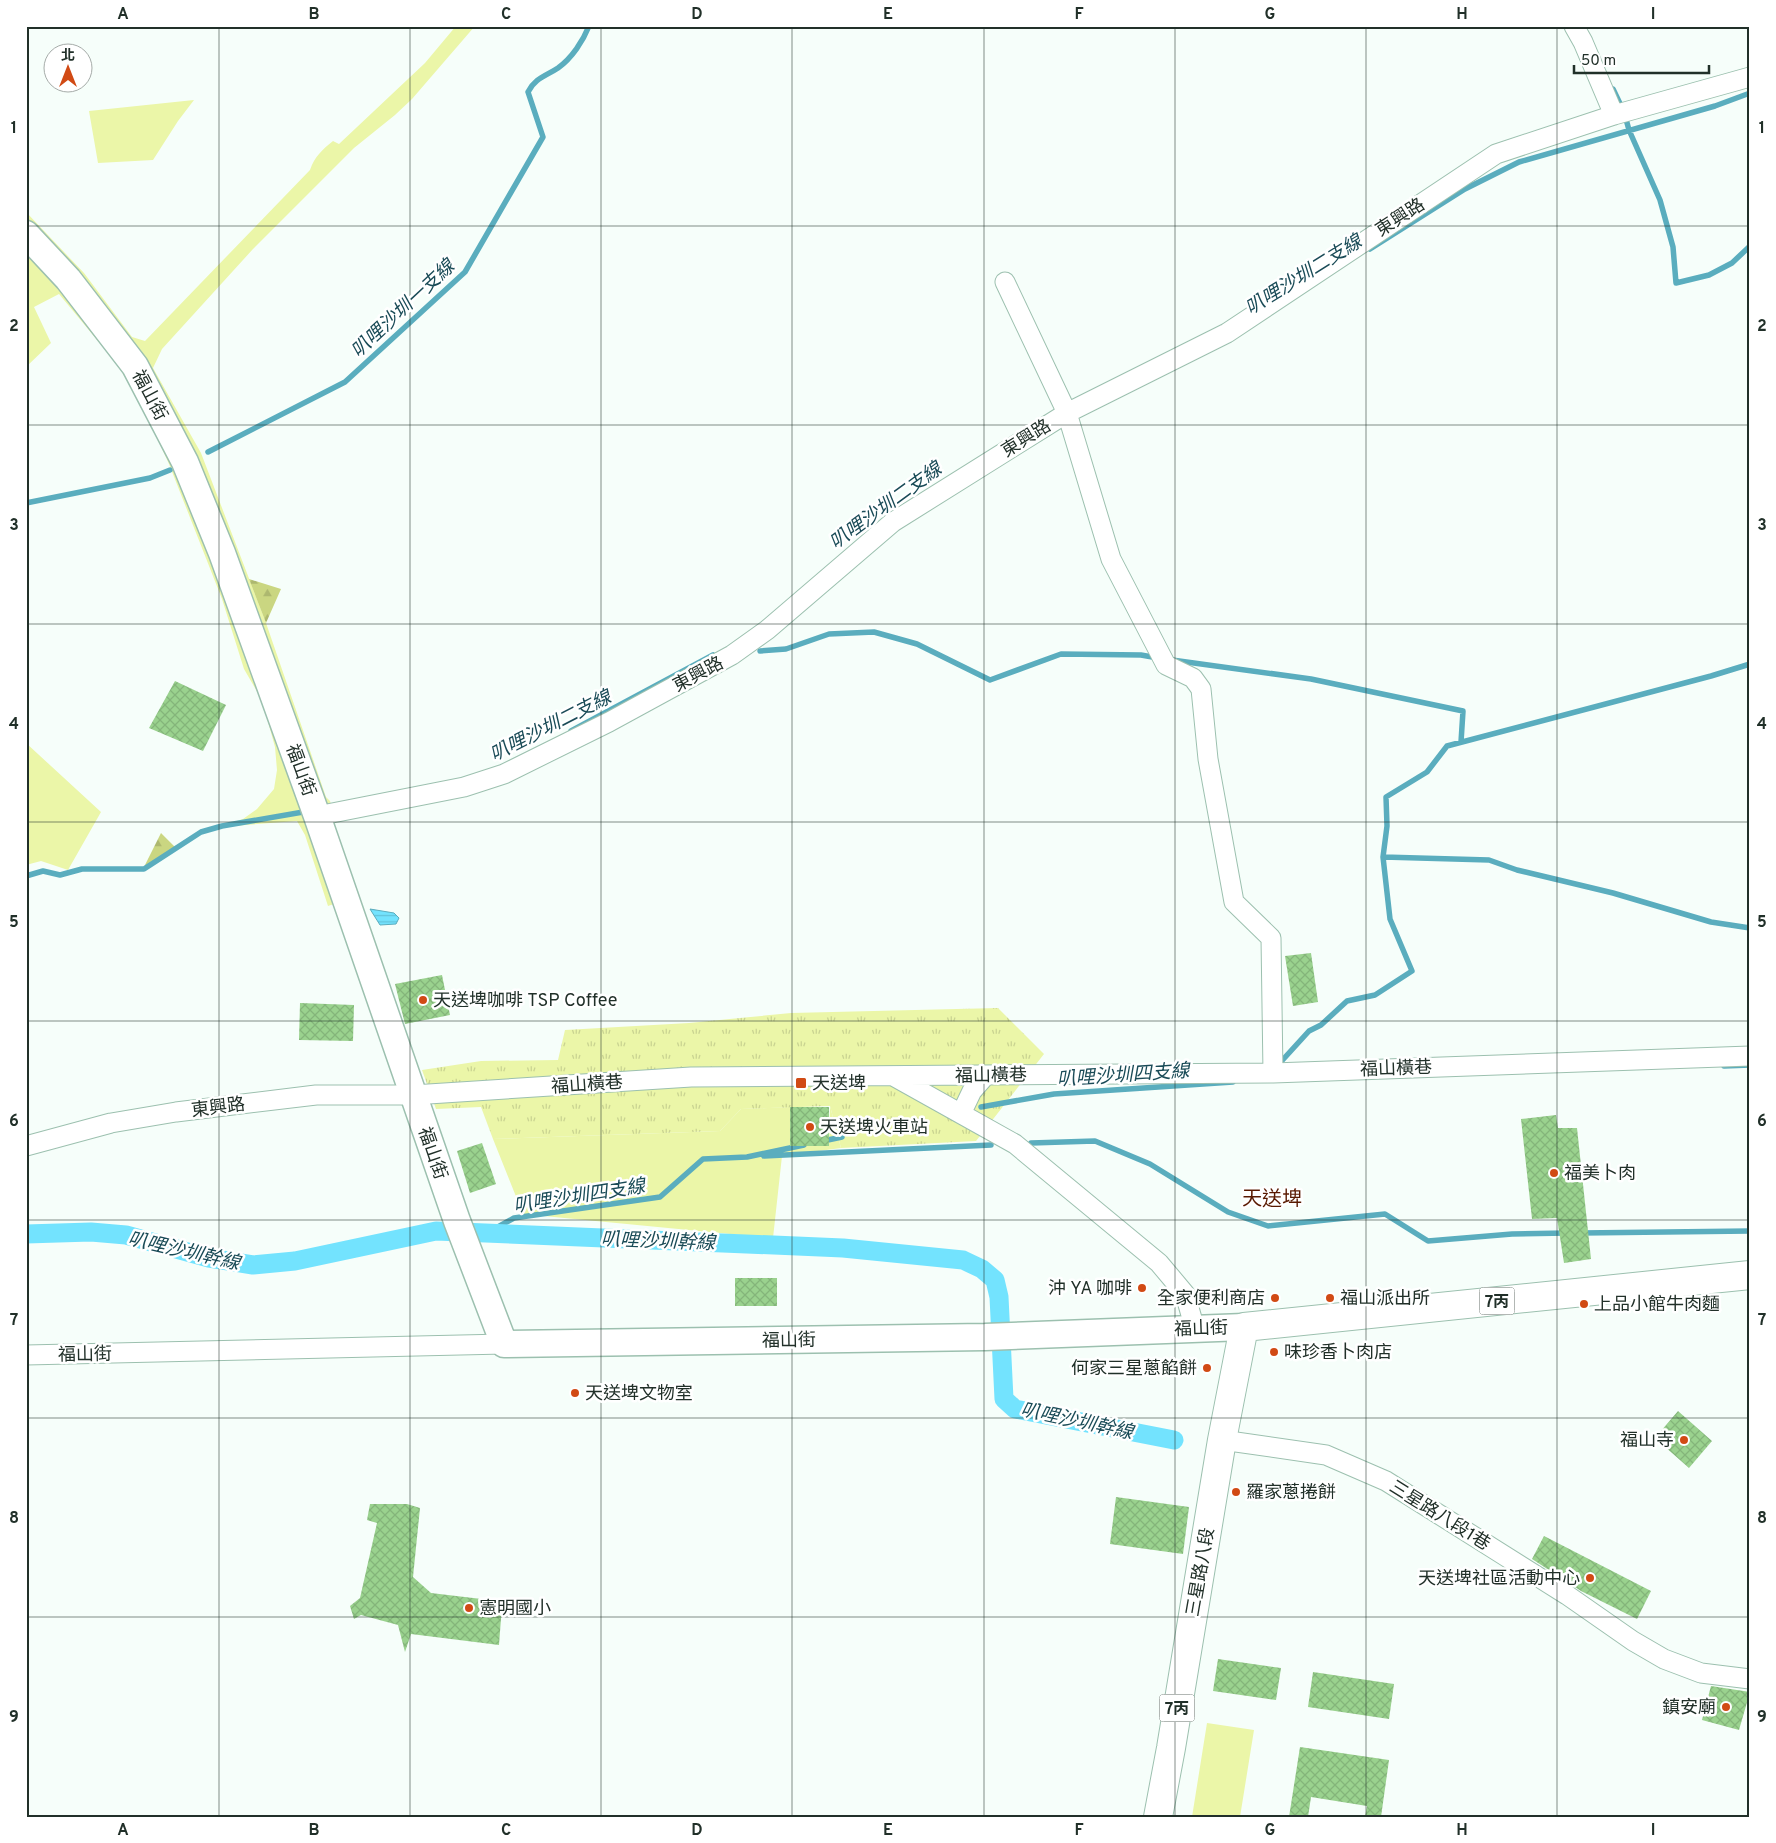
<svg xmlns="http://www.w3.org/2000/svg" width="1776" height="1843" font-family="Overpass,'Noto Sans TC',sans-serif">
<style>
.grass{fill:#ebf6a8}
.forest{fill:url(#forest-firs)}
.park{fill:url(#park-tufts)}
.water{fill:url(#water-rules);stroke:#5aadbe}
.lines{fill:none;stroke-linecap:round;stroke-linejoin:round}
.stream{stroke:#5aadbe;stroke-width:5.5}
.canal{stroke:#73e3fe;stroke-width:19}
.building{fill:url(#building-cross-hatch)}
.street-casing{stroke:#9cc0af;stroke-width:21}
.secondary-casing{stroke:#9cc0af;stroke-width:29}
.primary-casing{stroke:#9cc0af;stroke-width:30}
.street{stroke:#fff;stroke-width:19}
.secondary{stroke:#fff;stroke-width:26}
.primary{stroke:#fff;stroke-width:28}
.grid{fill:none;stroke:#213029;stroke-width:1;stroke-opacity:0.55}
.poi-dot{fill:#d14a14;stroke:#fff;stroke-width:2}
.labels{text-anchor:middle;stroke-width:5;stroke-linejoin:round;paint-order:stroke}
.shield{fill:#fff;stroke:#646e69;stroke-width:1}
.shield-label{font-size:16px;font-weight:bold;fill:#213029}
.street-label{font-size:18px;fill:#213029;stroke:#fff}
.poi-label{font-size:18px;fill:#213029;stroke:#fff;text-anchor:start}
.water-label{font-size:19px;font-style:italic;fill:#1a4b57;stroke:#fff}
.quarter-label{font-size:20px;fill:#591901;stroke:#fff}
.neatline{fill:none;stroke:#213029;stroke-width:2}
.grid-label{font-size:16px;text-anchor:middle;font-weight:bold;fill:#213029}
</style>
<defs>
<pattern id="forest-firs" width="22" height="20" patternUnits="userSpaceOnUse" patternTransform="scale(1.25)"><rect width="22" height="20" fill="#cad681"/><path d="M5 1l3.5 6h-7zM16 11l3.5 6h-7z" fill="#adb86f"/></pattern>
<pattern id="park-tufts" width="24" height="20" patternUnits="userSpaceOnUse" patternTransform="scale(1.25)"><rect width="24" height="20" fill="#ebf6a8"/><path d="M3 7l-1-3M5 7V3M7 7l1-3M15 17l-1-3M17 17v-4M19 17l1-3" fill="none" stroke="#c9d391"/></pattern>
<pattern id="water-rules" width="6" height="5" patternUnits="userSpaceOnUse" patternTransform="scale(1.25)"><rect width="6" height="5" fill="#73e3fe"/><path d="M0 2.5h6" fill="none" stroke="#63c3da"/></pattern>
<pattern id="building-cross-hatch" width="8" height="8" patternUnits="userSpaceOnUse" patternTransform="scale(1.25)"><rect width="8" height="8" fill="#9ad28e"/><path d="M0 0l8 8M0 8l8-8" fill="none" stroke="#84b57a"/></pattern>
</defs>
<rect width="100%" height="100%" fill="#f6fefa"/>
<!-- grass -->
<path class="grass" d="M 456,26 L 475,26 L 412,99 L 395,115 L 354,148 L 253,249 L 162,349 L 153,368 L 201,453 L 266,623 L 326,797 L 330,801 L 336,820 L 330,822 L 355,897 L 328,906 L 305,835 L 297,821 L 219,827 L 243,819 L 257,809 L 274,789 L 277,770 L 275,747 L 262,700 L 244,669 L 222,599 L 169,464 L 142,405 L 117,364 L 59,294 L 34,307 L 51,343 L 26,367 L 26,212 L 84,273 L 132,337 L 145,341 L 310,170 C 315,156 322,150 333,141 L 339,144 L 425,63 Z
M 194,100 L 178,121 L 153,160 L 98,163 L 89,111 Z
M 26,743 L 101,812 L 68,870 L 41,861 L 26,865 Z
M 830,1106 L 841,1148 L 782,1156 L 773,1238 L 523,1214 L 493,1139 L 720,1131 L 741,1109 L 790,1107 L 790,1146 L 829,1146 Z
M 1207,1723 L 1254,1730 L 1240,1817 L 1192,1817 Z"/>
<!-- forest -->
<path class="forest" d="M 249,579 L 281,589 L 266,623 Z
M 161,833 L 175,847 L 143,869 Z"/>
<!-- park -->
<path class="park" d="M 998,1008 L 1044,1054 L 976,1141 L 841,1148 L 830,1106 L 741,1109 L 720,1131 L 493,1139 L 481,1107 L 436,1109 L 422,1070 L 481,1061 L 558,1060 L 565,1030 L 689,1023 L 791,1013 Z"/>
<!-- water -->
<path class="water" d="M 370,909 L 394,913 L 399,918 L 396,924 L 380,925 Z"/>
<g class="lines">
<!-- stream -->
<path class="stream" d="M 1613,89 L 1624,112 L 1629,130 L 1660,200 L 1673,247 L 1676,283 L 1709,275 L 1732,263 L 1750,246
M 1370,249 L 1465,189 L 1519,162 L 1715,106 L 1750,93
M 208,452 L 345,382 L 465,272 L 543,137 L 528,92 C 535,78 546,76 558,68 C 572,58 583,41 589,26
M 26,503 L 150,478 L 170,470
M 760,651 L 786,649 L 829,634 L 874,632 L 917,644 L 990,680 L 1061,654 L 1141,655 L 1158,658
M 1172,660 L 1311,679 L 1463,711 L 1461,742
M 571,731 L 713,655
M 1383,857 L 1387,826 L 1386,797 L 1427,772 L 1447,746 L 1711,676 L 1750,664
M 26,876 L 43,871 L 60,875 L 82,869 L 144,869 L 201,832 L 222,826 L 309,811
M 1278,1065 L 1309,1031 L 1321,1025 L 1347,1001 L 1375,995 L 1412,971 L 1390,919 L 1383,857 L 1489,860 L 1517,870 L 1613,893 L 1711,922 L 1750,928
M 1724,1066 L 1750,1065
M 981,1107 L 1054,1094 L 1233,1082
M 823,1141 L 842,1137
M 1031,1143 L 1095,1141 L 1150,1164 L 1228,1212 L 1268,1226 L 1385,1214 L 1428,1241 L 1512,1234 L 1567,1233
M 764,1156 L 991,1145
M 487,1233 L 514,1218 L 660,1197 L 703,1159 L 747,1157 L 804,1145
M 1581,1233 L 1750,1231"/>
<!-- canal -->
<path class="canal" d="M 26,1234 L 91,1232 L 126,1235 L 209,1258 L 253,1265 L 295,1261 L 436,1231 L 843,1248 L 963,1260 L 982,1269 L 995,1280 L 999,1297 L 1004,1399 L 1015,1409 L 1174,1440"/>
</g>
<!-- building -->
<path class="building" d="M 175,681 L 226,705 L 203,751 L 149,728 Z
M 1311,953 L 1318,1002 L 1293,1006 L 1285,956 Z
M 442,975 L 450,1015 L 405,1024 L 395,984 Z
M 300,1003 L 354,1005 L 353,1041 L 299,1040 Z
M 790,1107 L 829,1107 L 829,1146 L 790,1146 Z
M 1556,1115 L 1558,1128 L 1577,1128 L 1591,1259 L 1564,1263 L 1557,1218 L 1532,1219 L 1521,1119 Z
M 482,1143 L 496,1184 L 470,1193 L 457,1151 Z
M 735,1278 L 777,1278 L 777,1306 L 735,1306 Z
M 1678,1411 L 1712,1441 L 1689,1468 L 1655,1438 Z
M 1116,1497 L 1189,1507 L 1183,1554 L 1110,1544 Z
M 370,1504 L 407,1504 L 420,1508 L 413,1577 L 431,1593 L 490,1600 L 502,1605 L 499,1645 L 411,1634 L 405,1652 L 398,1625 L 361,1615 L 354,1619 L 350,1606 L 360,1598 L 377,1523 L 367,1520 Z
M 1544,1536 L 1651,1591 L 1637,1619 L 1581,1591 L 1532,1559 Z
M 1218,1659 L 1281,1668 L 1276,1700 L 1213,1691 Z
M 1313,1672 L 1394,1684 L 1389,1719 L 1308,1707 Z
M 1711,1686 L 1750,1692 L 1739,1730 L 1702,1720 Z
M 1300,1747 L 1389,1760 L 1381,1817 L 1365,1817 L 1367,1806 L 1311,1797 L 1308,1817 L 1289,1817 Z"/>
<g class="lines">
<defs>
<path id="street" d="M 1574,26 L 1583,42 L 1614,115
M 1005,282 L 1067,413 L 1111,559 L 1166,665 L 1193,678 L 1201,689 L 1208,759 L 1234,902 L 1271,938 L 1273,1073
M 317,816 L 464,787 L 504,774 L 609,722 L 732,655 L 767,630 L 893,522 L 1067,413 L 1227,333 L 1496,154 L 1614,115 L 1750,77
M 895,1077 L 1015,1144 L 1159,1263 L 1185,1294 L 1195,1329
M 961,1114 L 972,1091 L 986,1075
M 26,1146 L 111,1123 L 176,1112 L 316,1095 L 413,1095 L 691,1077 L 1273,1073 L 1750,1056
M 26,1355 L 504,1344
M 1222,1440 L 1326,1455 L 1386,1481 L 1567,1595 L 1633,1641 L 1664,1659 L 1701,1673 L 1750,1679"/>
<path id="secondary" d="M 26,234 L 68,279 L 135,366 L 185,462 L 222,553 L 317,816 L 457,1221 L 504,1344 L 985,1337 L 1244,1327"/>
<path id="primary" d="M 1158,1817 L 1171,1748 L 1222,1440 L 1244,1327 L 1750,1275"/>
</defs>
<!-- street casing -->
<use href="#street" class="street-casing"/>
<!-- secondary casing -->
<use href="#secondary" class="secondary-casing"/>
<!-- primary casing -->
<use href="#primary" class="primary-casing"/>
<!-- street -->
<use href="#street" class="street"/>
<!-- secondary -->
<use href="#secondary" class="secondary"/>
<!-- primary -->
<use href="#primary" class="primary"/>
</g>
<!-- grid -->
<path class="grid" d="M 219,26 L 219,1817M 410,26 L 410,1817M 601,26 L 601,1817M 792,26 L 792,1817M 984,26 L 984,1817M 1175,26 L 1175,1817M 1366,26 L 1366,1817M 1557,26 L 1557,1817M 26,226 L 1750,226M 26,425 L 1750,425M 26,624 L 1750,624M 26,822 L 1750,822M 26,1021 L 1750,1021M 26,1220 L 1750,1220M 26,1418 L 1750,1418M 26,1617 L 1750,1617"/>
<!-- markers -->
<g class="poi-dot">
<circle cx="423" cy="1000" r="5"/>
<rect x="795" y="1077" width="12" height="12" rx="2.5"/>
<circle cx="810" cy="1127" r="5"/>
<circle cx="1554" cy="1173" r="5"/>
<circle cx="1142" cy="1288" r="5"/>
<circle cx="1275" cy="1298" r="5"/>
<circle cx="1330" cy="1298" r="5"/>
<circle cx="1584" cy="1304" r="5"/>
<circle cx="1274" cy="1352" r="5"/>
<circle cx="1207" cy="1368" r="5"/>
<circle cx="575" cy="1393" r="5"/>
<circle cx="1684" cy="1440" r="5"/>
<circle cx="1236" cy="1492" r="5"/>
<circle cx="1590" cy="1578" r="5"/>
<circle cx="469" cy="1608" r="5"/>
<circle cx="1726" cy="1707" r="5"/>
</g>
<g class="labels">
<!-- shield labels -->
<g class="shield">
<rect x="1479.5" y="1287.5" width="35" height="27" rx="4"/>
<rect x="1159.5" y="1694.5" width="35" height="27" rx="4"/>
</g>
<g class="shield-label">
<text x="1497" y="1307">7丙</text>
<text x="1177" y="1714">7丙</text>
</g>
<!-- street labels -->
<g class="street-label">
<text transform="translate(1400 217) rotate(-33)" y="6">東興路</text>
<text transform="translate(150 395) rotate(62)" y="6">福山街</text>
<text transform="translate(1026 438) rotate(-32)" y="6">東興路</text>
<text transform="translate(698 674) rotate(-28)" y="6">東興路</text>
<text transform="translate(301 770) rotate(70)" y="6">福山街</text>
<text transform="translate(1396 1068) rotate(-2)" y="6">福山橫巷</text>
<text transform="translate(991 1075) rotate(-1)" y="6">福山橫巷</text>
<text transform="translate(587 1084) rotate(-4)" y="6">福山橫巷</text>
<text transform="translate(218 1107) rotate(-7)" y="6">東興路</text>
<text transform="translate(433 1153) rotate(71)" y="6">福山街</text>
<text transform="translate(1201 1328) rotate(-2)" y="6">福山街</text>
<text transform="translate(789 1340) rotate(-1)" y="6">福山街</text>
<text transform="translate(85 1354) rotate(-1)" y="6">福山街</text>
<text transform="translate(1440 1515) rotate(32)" y="6">三星路八段1巷</text>
<text transform="translate(1200 1572) rotate(-80)" y="6">三星路八段</text>
</g>
<!-- poi labels -->
<g class="poi-label">
<text x="433" y="1006">天送埤咖啡 TSP Coffee</text>
<text x="812" y="1089">天送埤</text>
<text x="820" y="1133">天送埤火車站</text>
<text x="1564" y="1179">福美卜肉</text>
<text x="1132" y="1294" text-anchor="end">沖 YA 咖啡</text>
<text x="1265" y="1304" text-anchor="end">全家便利商店</text>
<text x="1340" y="1304">福山派出所</text>
<text x="1594" y="1310">上品小館牛肉麵</text>
<text x="1284" y="1358">味珍香卜肉店</text>
<text x="1197" y="1374" text-anchor="end">何家三星蔥餡餅</text>
<text x="585" y="1399">天送埤文物室</text>
<text x="1674" y="1446" text-anchor="end">福山寺</text>
<text x="1246" y="1498">羅家蔥捲餅</text>
<text x="1580" y="1584" text-anchor="end">天送埤社區活動中心</text>
<text x="479" y="1614">憲明國小</text>
<text x="1716" y="1713" text-anchor="end">鎮安廟</text>
</g>
<!-- water labels -->
<g class="water-label">
<text transform="translate(1303 274) rotate(-32)" y="7">叭哩沙圳二支線</text>
<text transform="translate(402 308) rotate(-43)" y="7">叭哩沙圳一支線</text>
<text transform="translate(885 505) rotate(-36)" y="7">叭哩沙圳二支線</text>
<text transform="translate(550 725) rotate(-27)" y="7">叭哩沙圳二支線</text>
<text transform="translate(1123 1074) rotate(-4)" y="7">叭哩沙圳四支線</text>
<text transform="translate(579 1195) rotate(-9)" y="7">叭哩沙圳四支線</text>
<text transform="translate(658 1240) rotate(2)" y="7">叭哩沙圳幹線</text>
<text transform="translate(184 1250) rotate(13)" y="7">叭哩沙圳幹線</text>
<text transform="translate(1077 1420) rotate(12)" y="7">叭哩沙圳幹線</text>
</g>
<!-- quarter labels -->
<g class="quarter-label">
<text x="1272" y="1205">天送埤</text>
</g>
</g>
<!-- border -->
<rect width="1776" height="1843" fill="none" stroke="#ffffff" stroke-width="55"/>
<!-- north arrow -->
<g transform="translate(68 68)"><circle r="24" fill="#ffffff" stroke="#a6aca9"/>
<path d="M0-4L9 19L0 12L-9 19Z" fill="#d14a14"/>
<text y="-8" font-size="14" font-weight="bold" text-anchor="middle" fill="#213029">北</text>
</g>
<!-- scale -->
<path d="M1574 65v8h135v-8" fill="none" stroke="#213029" stroke-width="2.5"/>
<text x="1581" y="65" font-size="15" fill="#213029" stroke="#ffffff" stroke-width="4" paint-order="stroke">50 m</text>
<rect x="28" y="28" width="1720" height="1788" class="neatline"/>
<g class="grid-label">
<text x="123" y="19">A</text>
<text x="314" y="19">B</text>
<text x="506" y="19">C</text>
<text x="697" y="19">D</text>
<text x="888" y="19">E</text>
<text x="1079" y="19">F</text>
<text x="1270" y="19">G</text>
<text x="1462" y="19">H</text>
<text x="1653" y="19">I</text>
<text x="14" y="133">1</text>
<text x="1762" y="133">1</text>
<text x="14" y="331">2</text>
<text x="1762" y="331">2</text>
<text x="14" y="530">3</text>
<text x="1762" y="530">3</text>
<text x="14" y="729">4</text>
<text x="1762" y="729">4</text>
<text x="14" y="927">5</text>
<text x="1762" y="927">5</text>
<text x="14" y="1126">6</text>
<text x="1762" y="1126">6</text>
<text x="14" y="1325">7</text>
<text x="1762" y="1325">7</text>
<text x="14" y="1523">8</text>
<text x="1762" y="1523">8</text>
<text x="14" y="1722">9</text>
<text x="1762" y="1722">9</text>
<text x="123" y="1835">A</text>
<text x="314" y="1835">B</text>
<text x="506" y="1835">C</text>
<text x="697" y="1835">D</text>
<text x="888" y="1835">E</text>
<text x="1079" y="1835">F</text>
<text x="1270" y="1835">G</text>
<text x="1462" y="1835">H</text>
<text x="1653" y="1835">I</text>
</g>
</svg>
